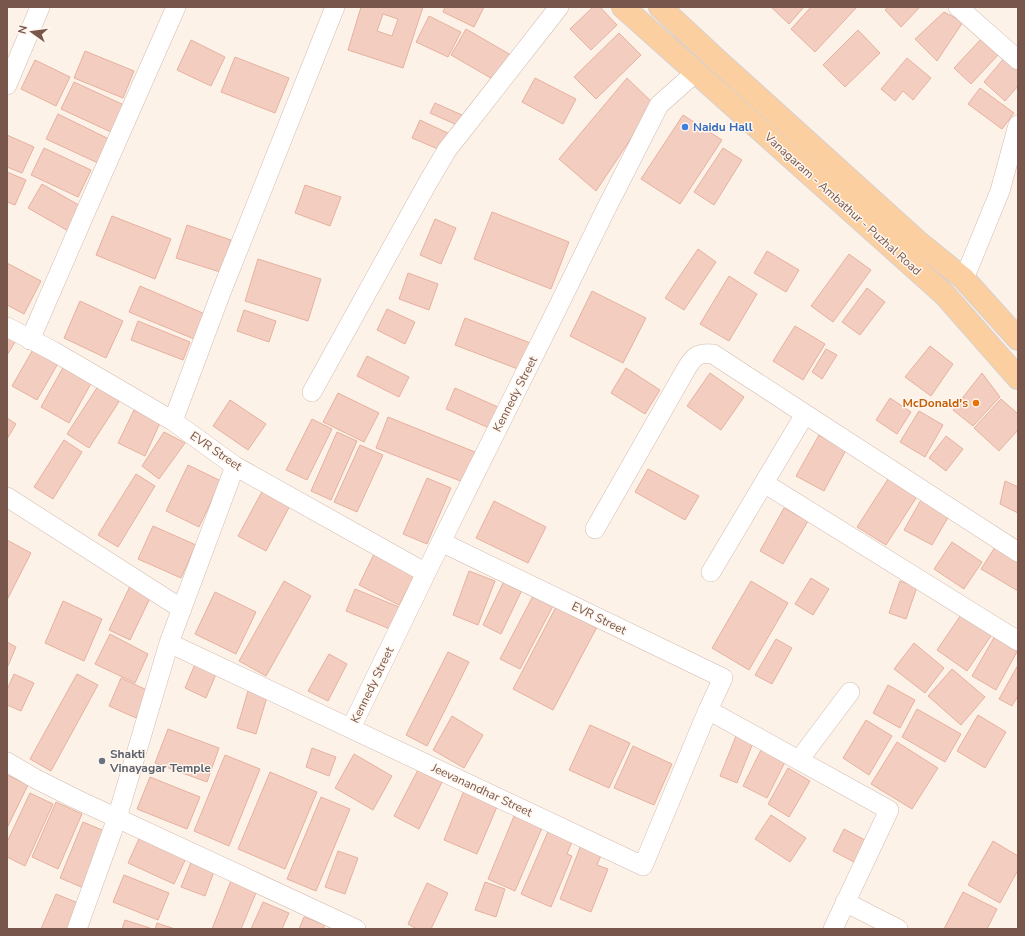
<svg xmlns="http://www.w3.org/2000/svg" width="1025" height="936" font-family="'Nunito Sans',sans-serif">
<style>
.building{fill:#f3cdbf;stroke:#e6b19f;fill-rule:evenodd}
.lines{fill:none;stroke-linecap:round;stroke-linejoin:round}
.minor-casing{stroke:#d2bbb0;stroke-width:20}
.primary-casing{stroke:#d9d0cd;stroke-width:24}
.minor{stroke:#fff;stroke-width:19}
.primary{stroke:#fccfa0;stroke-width:22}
.shop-dot{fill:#3f7fe0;stroke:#fff7ef;stroke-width:1.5}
.food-dot{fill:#e8710a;stroke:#fff7ef;stroke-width:1.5}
.worship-dot{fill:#6b7280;stroke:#fff7ef;stroke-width:1.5}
.labels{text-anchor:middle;stroke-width:3;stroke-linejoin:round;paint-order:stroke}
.shop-label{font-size:12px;font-weight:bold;fill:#366cbe;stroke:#fff7ef;text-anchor:start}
.street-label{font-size:12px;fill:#78564b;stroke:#fff7ef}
.food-label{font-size:12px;font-weight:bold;fill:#c56008;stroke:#fff7ef;text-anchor:end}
.worship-label{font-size:12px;font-weight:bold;fill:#5b616d;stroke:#fff7ef;text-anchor:start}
</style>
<rect width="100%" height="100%" fill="#fdf2e8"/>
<!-- building -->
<path class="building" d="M 361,7 L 423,7 L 403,68 L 348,50 ZM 383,14 L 398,19 L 392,36 L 377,31 Z
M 445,7 L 484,7 L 474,27 L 443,12 Z
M 593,7 L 600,7 L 617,25 L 591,50 L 570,29 Z
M 771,7 L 804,7 L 789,24 Z
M 811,7 L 855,7 L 856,8 L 815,52 L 791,29 Z
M 888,7 L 920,7 L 901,27 L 885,10 Z
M 944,12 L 963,22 L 937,61 L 915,39 Z
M 429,16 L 461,32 L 448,57 L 416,42 Z
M 466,29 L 511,55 L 496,81 L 451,55 Z
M 858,30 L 880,53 L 845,87 L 823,65 Z
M 619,33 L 641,55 L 596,99 L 574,77 Z
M 982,38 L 999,54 L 971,84 L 954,68 Z
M 191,40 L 225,57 L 211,86 L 177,70 Z
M 85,51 L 134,71 L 123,98 L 74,78 Z
M 235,57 L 289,78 L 275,113 L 221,92 Z
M 1005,57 L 1018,68 L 1018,86 L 1005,101 L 984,82 Z
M 907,58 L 931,78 L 913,100 L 903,91 L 895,101 L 881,89 Z
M 35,60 L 70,77 L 56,106 L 21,89 Z
M 535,78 L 576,99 L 563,124 L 522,102 Z
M 627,78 L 654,104 L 596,191 L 559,159 Z
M 74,82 L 124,105 L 111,132 L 61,109 Z
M 980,88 L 1014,113 L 1002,129 L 968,104 Z
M 435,103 L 462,115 L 457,125 L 430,113 Z
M 58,114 L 109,139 L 98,163 L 46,139 Z
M 683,115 L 722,140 L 680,204 L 641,179 Z
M 420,120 L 452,135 L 445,152 L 412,138 Z
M 7,135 L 34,147 L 22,173 L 7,167 Z
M 44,148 L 91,170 L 78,197 L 31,175 Z
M 723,148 L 742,160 L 714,205 L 694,192 Z
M 7,172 L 26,180 L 15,205 L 7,202 Z
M 42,184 L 84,208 L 70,232 L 28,208 Z
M 305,185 L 341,197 L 330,226 L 295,213 Z
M 492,212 L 569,242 L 551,289 L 474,259 Z
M 112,216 L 171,239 L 155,279 L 96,255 Z
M 435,219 L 456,228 L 441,264 L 420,255 Z
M 187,225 L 231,240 L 220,272 L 176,258 Z
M 698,249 L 716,262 L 684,310 L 665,298 Z
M 767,251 L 799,270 L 786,292 L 754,273 Z
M 849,254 L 871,270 L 833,322 L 811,306 Z
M 258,259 L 321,279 L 308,321 L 245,301 Z
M 7,263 L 41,281 L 24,314 L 7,305 Z
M 408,273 L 438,284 L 429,310 L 399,299 Z
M 729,276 L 757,294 L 729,341 L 700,324 Z
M 140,286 L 205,314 L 194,339 L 129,312 Z
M 867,288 L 885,302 L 860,335 L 842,322 Z
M 592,291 L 646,318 L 623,363 L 570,336 Z
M 80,301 L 123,321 L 106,358 L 64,338 Z
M 387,309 L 415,322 L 405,344 L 377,330 Z
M 244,310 L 276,321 L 269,342 L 237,331 Z
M 465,318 L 533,344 L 523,371 L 455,345 Z
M 138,321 L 190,342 L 183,360 L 131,340 Z
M 795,326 L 825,344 L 803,380 L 773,361 Z
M 7,333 L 17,339 L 7,355 Z
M 35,346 L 60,360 L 37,400 L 12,386 Z
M 930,346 L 953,364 L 931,396 L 905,377 Z
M 826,349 L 837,355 L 822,379 L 812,372 Z
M 367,356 L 409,377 L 399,397 L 357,376 Z
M 65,364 L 93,380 L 69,423 L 41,407 Z
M 626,368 L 660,390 L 645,414 L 611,393 Z
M 710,373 L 744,397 L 721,430 L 687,406 Z
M 982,373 L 1000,397 L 973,426 L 953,410 Z
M 100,383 L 122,397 L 89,448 L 67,434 Z
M 455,388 L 498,407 L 489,428 L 446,409 Z
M 338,393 L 379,413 L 364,442 L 323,422 Z
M 890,398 L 911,412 L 897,434 L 876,420 Z
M 1001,399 L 1018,414 L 1018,430 L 999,451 L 974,428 Z
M 230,400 L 266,424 L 248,450 L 213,426 Z
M 134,410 L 160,423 L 145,456 L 118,443 Z
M 919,411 L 943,425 L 925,457 L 900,442 Z
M 388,417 L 475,452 L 463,482 L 376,448 Z
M 7,418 L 16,424 L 7,439 Z
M 312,419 L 332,429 L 307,480 L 286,470 Z
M 164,432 L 185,443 L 159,479 L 142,466 Z
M 337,432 L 357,441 L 331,500 L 311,491 Z
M 819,435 L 846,450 L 824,491 L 796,476 Z
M 946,436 L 963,449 L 946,471 L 929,458 Z
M 64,440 L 82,452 L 53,499 L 34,487 Z
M 360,445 L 383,455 L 357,512 L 334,502 Z
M 188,465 L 221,481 L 199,527 L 166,511 Z
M 648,469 L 699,496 L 685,520 L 635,492 Z
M 136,474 L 155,486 L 118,547 L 98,535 Z
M 890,476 L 918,495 L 886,545 L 857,527 Z
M 427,478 L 451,488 L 427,544 L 403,534 Z
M 1005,481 L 1018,487 L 1018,513 L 1000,504 Z
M 265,486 L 293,500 L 266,551 L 238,536 Z
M 922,498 L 950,514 L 932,545 L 904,530 Z
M 494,501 L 546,527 L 528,563 L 476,538 Z
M 784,508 L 808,521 L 783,564 L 760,551 Z
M 153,526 L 196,545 L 181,578 L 138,559 Z
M 7,540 L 31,553 L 7,600 Z
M 952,542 L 982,562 L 964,589 L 934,569 Z
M 997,544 L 1018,556 L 1018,591 L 981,569 Z
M 374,554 L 415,575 L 399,605 L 359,585 Z
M 469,571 L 495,581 L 478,625 L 453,615 Z
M 811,578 L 829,589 L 813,615 L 795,604 Z
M 284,581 L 311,596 L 266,676 L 239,661 Z
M 504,581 L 522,590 L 501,634 L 483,625 Z
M 751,581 L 788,603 L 749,670 L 712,648 Z
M 900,581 L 917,587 L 906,619 L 889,613 Z
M 131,584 L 152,594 L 130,640 L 109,630 Z
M 355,589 L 399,607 L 390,629 L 346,611 Z
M 215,592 L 256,612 L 236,654 L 195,634 Z
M 534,594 L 554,604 L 520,669 L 500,659 Z
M 63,601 L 102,619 L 84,661 L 45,643 Z
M 557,605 L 597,627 L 553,710 L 513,689 Z
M 963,612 L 993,633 L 967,671 L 937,650 Z
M 110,634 L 148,654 L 135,683 L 95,664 Z
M 996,634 L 1018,650 L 996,690 L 972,676 Z
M 776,639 L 792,648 L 772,684 L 755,675 Z
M 7,642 L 16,647 L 7,668 Z
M 914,643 L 944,668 L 925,693 L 894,669 Z
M 448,652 L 469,662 L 427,746 L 406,735 Z
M 329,654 L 347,664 L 328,701 L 308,691 Z
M 198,657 L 219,667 L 206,698 L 185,688 Z
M 1018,665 L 1018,696 L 1012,706 L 999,699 Z
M 952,669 L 985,697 L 961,725 L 928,696 Z
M 14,674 L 34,683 L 21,711 L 7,705 L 7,690 Z
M 77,674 L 98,685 L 51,771 L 30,759 Z
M 121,678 L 149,691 L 136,718 L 109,706 Z
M 888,685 L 915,700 L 900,728 L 873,713 Z
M 248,691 L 267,697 L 256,734 L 237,728 Z
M 917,709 L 961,734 L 945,762 L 902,737 Z
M 978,715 L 1006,732 L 985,768 L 957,751 Z
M 452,716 L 483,735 L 464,768 L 433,750 Z
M 866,720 L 892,736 L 869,775 L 843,758 Z
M 590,725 L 630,743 L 609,788 L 569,770 Z
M 168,729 L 219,748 L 207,782 L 155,763 Z
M 736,736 L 753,743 L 737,783 L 720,776 Z
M 897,742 L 938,768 L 912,809 L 871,784 Z
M 633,746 L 672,764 L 654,805 L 614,788 Z
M 312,748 L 336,757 L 329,776 L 306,767 Z
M 761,750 L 785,762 L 767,798 L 743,786 Z
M 354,754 L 392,776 L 373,810 L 335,788 Z
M 225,755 L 260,769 L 229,846 L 194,831 Z
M 421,764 L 445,776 L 419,829 L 394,816 Z
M 788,768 L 810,781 L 789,817 L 768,804 Z
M 270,772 L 317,792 L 285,869 L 238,849 Z
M 7,775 L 28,785 L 7,828 Z
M 150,777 L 200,797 L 187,829 L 137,809 Z
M 465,788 L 499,802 L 477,854 L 444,840 Z
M 30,793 L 53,804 L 25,866 L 7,857 L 7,842 Z
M 321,797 L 350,809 L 316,891 L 287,879 Z
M 56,802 L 82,814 L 58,869 L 32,857 Z
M 771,815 L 806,838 L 790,862 L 755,839 Z
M 514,816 L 542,828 L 515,891 L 488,879 Z
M 83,822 L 107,832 L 86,889 L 60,878 Z
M 550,827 L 574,837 L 567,854 L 572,856 L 551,907 L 521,894 Z
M 844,829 L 867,841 L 856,863 L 833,851 Z
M 142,832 L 188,854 L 174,884 L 128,863 Z
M 993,841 L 1018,856 L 1018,870 L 1000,903 L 968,885 Z
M 581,845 L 602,853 L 597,865 L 608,869 L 591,912 L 560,899 Z
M 338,851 L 358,858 L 345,894 L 325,887 Z
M 192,860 L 215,869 L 205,896 L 181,887 Z
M 124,875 L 169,893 L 158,920 L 113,902 Z
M 232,878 L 258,888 L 241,929 L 212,929 Z
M 485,882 L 505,889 L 496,917 L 475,910 Z
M 427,883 L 448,893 L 431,929 L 417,929 L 408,924 Z
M 963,892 L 997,909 L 987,929 L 944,929 Z
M 56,894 L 83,905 L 73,929 L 41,929 Z
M 263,902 L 289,913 L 282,929 L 251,929 Z
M 304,917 L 325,925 L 323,929 L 299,929 Z
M 125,920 L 150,928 L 149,929 L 122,929 Z
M 157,923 L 175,929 L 155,929 Z"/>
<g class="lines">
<defs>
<path id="minor" d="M 958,7 L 1018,60
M 7,85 L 40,7
M 964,279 L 1000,191 L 1018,125
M 7,327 L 53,351 L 173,421 L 235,466 L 426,573
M 30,340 L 86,211 L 176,7
M 312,392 L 427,184 L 447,150 L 559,7
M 173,421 L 222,290 L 335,7
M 764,483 L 1018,641
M 7,497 L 182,609
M 595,529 L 685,371 C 693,357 697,352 713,354 L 805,414
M 711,572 L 805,414 L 1018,552
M 169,643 L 643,866 L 708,710 L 723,678 L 441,542
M 708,710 L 889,810 L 833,929
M 351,728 L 441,542 L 554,315 L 605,211 L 659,105 L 696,72
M 799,760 L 850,692
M 7,762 L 36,779 L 76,799 L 356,929
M 845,902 L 898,929
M 77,929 L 117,818 L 169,643 L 235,466"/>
<path id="primary" d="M 623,7 L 945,295 L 1018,378
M 660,7 L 717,60 L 917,241 L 964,279 L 1018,339"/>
</defs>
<!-- minor casing -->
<use href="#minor" class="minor-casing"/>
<!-- primary casing -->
<use href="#primary" class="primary-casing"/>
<!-- minor -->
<use href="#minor" class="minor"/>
<!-- primary -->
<use href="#primary" class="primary"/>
</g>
<!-- markers -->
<circle class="shop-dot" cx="685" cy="127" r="4"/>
<circle class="food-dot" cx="976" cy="403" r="4"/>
<circle class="worship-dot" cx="102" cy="761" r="4"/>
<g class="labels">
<!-- shop labels -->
<g class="shop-label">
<text x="693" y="131">Naidu Hall</text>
</g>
<!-- street labels -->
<g class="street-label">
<text transform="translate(843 204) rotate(42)" y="4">Vanagaram - Ambathur - Puzhal Road</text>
<text transform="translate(515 394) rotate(-63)" y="4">Kennedy Street</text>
<text transform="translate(216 451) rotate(34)" y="4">EVR Street</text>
<text transform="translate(599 618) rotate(26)" y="4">EVR Street</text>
<text transform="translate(372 685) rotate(-64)" y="4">Kennedy Street</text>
<text transform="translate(482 790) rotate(25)" y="4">Jeevanandhar Street</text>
</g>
<!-- food labels -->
<g class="food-label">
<text x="968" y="407">McDonald's</text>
</g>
<!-- worship labels -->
<g class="worship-label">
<text x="110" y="758">Shakti<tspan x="110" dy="14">Vinayagar Temple</tspan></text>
</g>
</g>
<!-- border -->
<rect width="1025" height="936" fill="none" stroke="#78564b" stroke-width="16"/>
<!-- north arrow -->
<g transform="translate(32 32) rotate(284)" stroke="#fff7ef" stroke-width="3" paint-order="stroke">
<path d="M0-3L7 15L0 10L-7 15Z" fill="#78564b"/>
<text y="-6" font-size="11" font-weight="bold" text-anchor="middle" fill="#78564b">N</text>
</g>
</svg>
